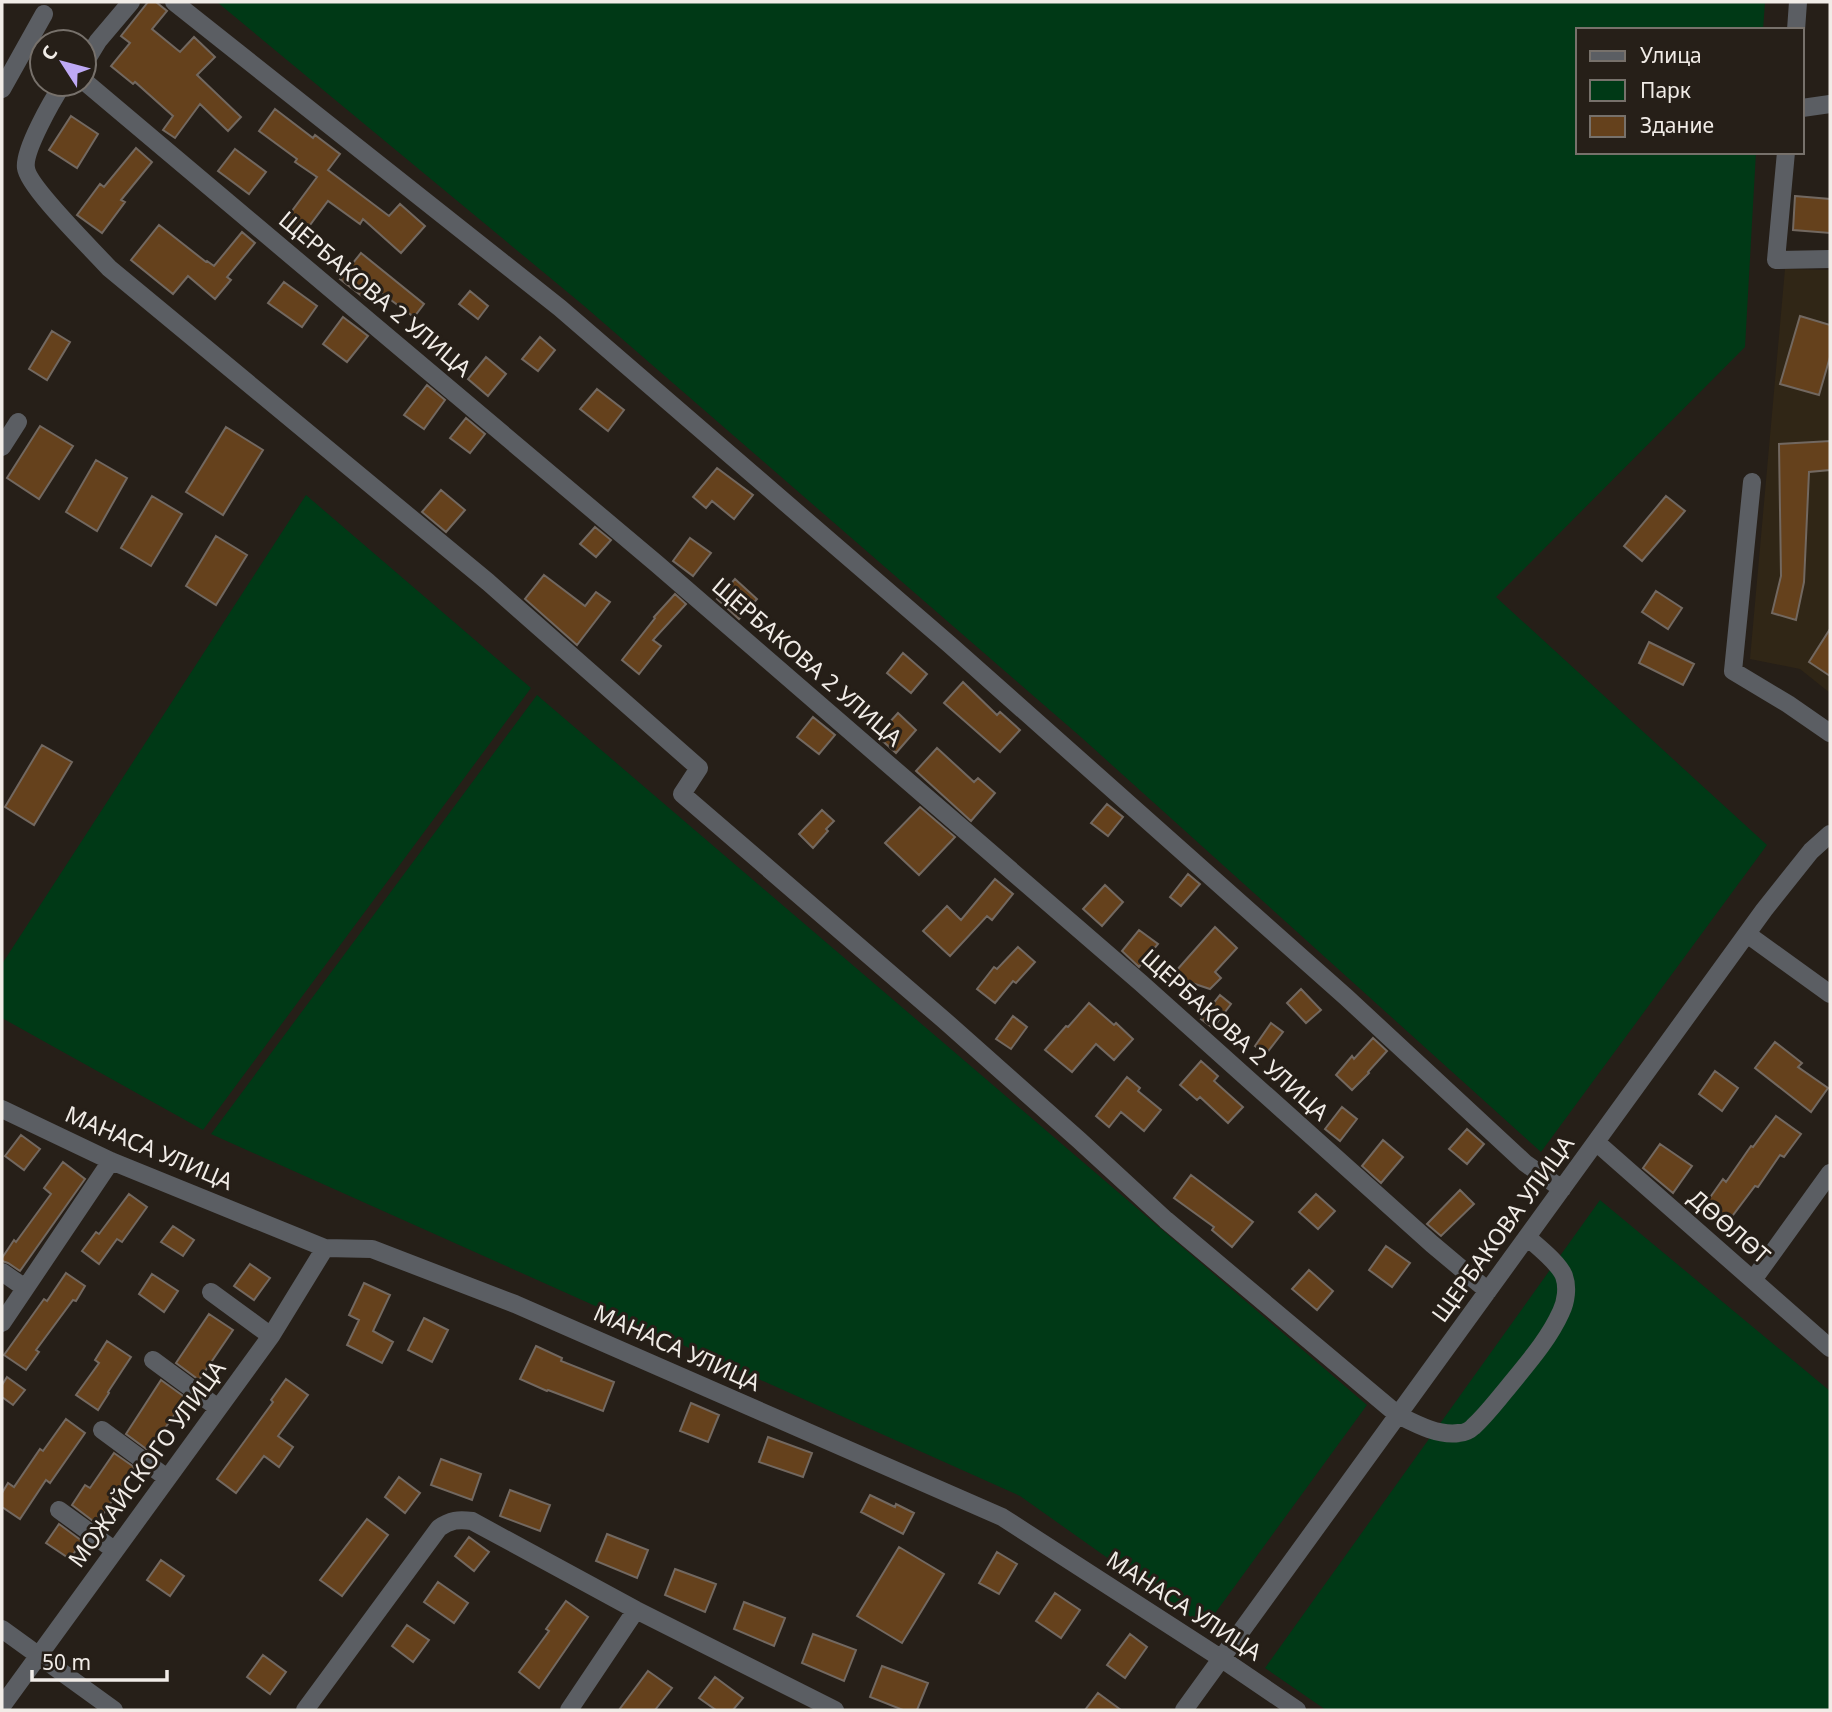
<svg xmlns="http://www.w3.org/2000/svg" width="1832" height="1712" font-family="'Noto Sans',sans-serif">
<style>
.industrial{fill:#302616}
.green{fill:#003916}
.building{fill:#65411c;stroke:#726860;stroke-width:2}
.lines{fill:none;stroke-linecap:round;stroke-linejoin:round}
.minor{stroke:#5b5e63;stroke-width:18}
.labels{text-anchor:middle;stroke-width:6;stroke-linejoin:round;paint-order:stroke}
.street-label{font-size:23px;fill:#f1ece7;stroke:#261f18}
</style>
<rect width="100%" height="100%" fill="#261f18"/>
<!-- industrial -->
<path class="industrial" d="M 1785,269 L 1830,270 L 1830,693 L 1800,669 L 1750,659 Z"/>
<!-- green -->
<path class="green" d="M 217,2 L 1765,2 L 1763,30 L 1578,30 L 1578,152 L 1756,152 L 1745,347 L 1496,597 L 1767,845 L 1541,1152 L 1082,738 L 583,305 Z
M 306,495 L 531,688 L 203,1130 L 2,1018 L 2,964 Z
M 537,695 L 1367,1405 L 1205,1627 L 1020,1496 L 211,1134 Z
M 1600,1200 L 1830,1391 L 1830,1710 L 1326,1710 L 1265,1668 Z"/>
<!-- building -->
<path class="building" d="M 148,2 L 156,2 L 167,11 L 152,29 L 180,52 L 194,37 L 215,57 L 197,75 L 241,117 L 228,131 L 200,104 L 175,138 L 163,130 L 173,116 L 135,82 L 133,84 L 111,66 L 130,43 L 121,36 Z
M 275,109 L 313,138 L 315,135 L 340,154 L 328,170 L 389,216 L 400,204 L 425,226 L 401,253 L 363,219 L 360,224 L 328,201 L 301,237 L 283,223 L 317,177 L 295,162 L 297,159 L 259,131 Z
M 71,116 L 98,134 L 77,168 L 49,150 Z
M 136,148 L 152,162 L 121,200 L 125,202 L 102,233 L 77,215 L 100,184 L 104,187 Z
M 235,149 L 266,172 L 249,194 L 218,171 Z
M 1795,196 L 1830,199 L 1830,233 L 1793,230 Z
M 159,225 L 206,262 L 207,261 L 214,266 L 242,232 L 255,243 L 227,277 L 231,280 L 215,299 L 188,276 L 173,294 L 131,260 Z
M 361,253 L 424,304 L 414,317 L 376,289 L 367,300 L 340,279 Z
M 284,282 L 317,306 L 302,327 L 268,303 Z
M 470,291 L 488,306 L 478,319 L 459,304 Z
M 1800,316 L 1830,325 L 1830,357 L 1819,395 L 1780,384 Z
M 343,317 L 368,336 L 347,362 L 323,344 Z
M 52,331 L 70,342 L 47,380 L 29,369 Z
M 540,337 L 555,350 L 538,371 L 522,359 Z
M 486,357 L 506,374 L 488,396 L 468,379 Z
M 427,385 L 445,400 L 424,429 L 404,415 Z
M 597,389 L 624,410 L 608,431 L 580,409 Z
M 466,418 L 485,434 L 470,453 L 450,438 Z
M 40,426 L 73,446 L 39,499 L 7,478 Z
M 226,427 L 263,450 L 223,515 L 186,492 Z
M 1830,441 L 1830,470 L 1809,472 L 1804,582 L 1796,620 L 1772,613 L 1781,576 L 1779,444 Z
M 96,460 L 127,478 L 97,531 L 66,512 Z
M 717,468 L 753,495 L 734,519 L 712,501 L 706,508 L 693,497 Z
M 441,490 L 465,510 L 446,532 L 422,512 Z
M 152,496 L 182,514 L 151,566 L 121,548 Z
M 1666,496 L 1685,511 L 1642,561 L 1624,546 Z
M 595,527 L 611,540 L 596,557 L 580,544 Z
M 216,536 L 247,555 L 216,605 L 186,586 Z
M 690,538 L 711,553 L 693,576 L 673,561 Z
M 544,575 L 585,606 L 596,592 L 610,602 L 577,645 L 525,599 Z
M 735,579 L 757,599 L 739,619 L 717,599 Z
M 1656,591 L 1682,608 L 1668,629 L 1642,612 Z
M 675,594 L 686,604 L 653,640 L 661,646 L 639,674 L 622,660 L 655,618 L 654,617 Z
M 1830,629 L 1830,676 L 1809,662 Z
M 1649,642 L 1694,664 L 1683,685 L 1639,663 Z
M 903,653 L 927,674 L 911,693 L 887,673 Z
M 963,682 L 997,715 L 1000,712 L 1020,730 L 1000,752 L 944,703 Z
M 898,713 L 916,730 L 896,753 L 877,736 Z
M 813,717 L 835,735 L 819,754 L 797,737 Z
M 42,745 L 72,762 L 34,825 L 5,807 Z
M 937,748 L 974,782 L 978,778 L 995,793 L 971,821 L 916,771 Z
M 1107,804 L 1123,817 L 1108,836 L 1091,823 Z
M 920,807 L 955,837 L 919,875 L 885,843 Z
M 822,810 L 834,821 L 826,829 L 828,831 L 813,848 L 799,834 Z
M 1188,874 L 1200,884 L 1181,906 L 1170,897 Z
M 995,879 L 1013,894 L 992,920 L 987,916 L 950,956 L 923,931 L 947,906 L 961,920 Z
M 1105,885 L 1123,902 L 1102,926 L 1083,909 Z
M 1215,927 L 1237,948 L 1215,972 L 1221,978 L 1210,989 L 1189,982 L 1176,971 Z
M 1139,930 L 1158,944 L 1139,967 L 1122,951 Z
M 1018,947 L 1035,962 L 1016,983 L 1013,981 L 995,1003 L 977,989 L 994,967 L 997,969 Z
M 1301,989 L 1321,1010 L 1306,1023 L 1287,1003 Z
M 1220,995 L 1231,1004 L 1213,1028 L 1201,1019 Z
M 1089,1003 L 1114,1025 L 1116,1023 L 1133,1039 L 1114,1060 L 1096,1044 L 1072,1072 L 1045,1050 L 1066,1026 L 1068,1027 Z
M 1013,1016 L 1027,1027 L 1011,1049 L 996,1039 Z
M 1271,1023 L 1283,1032 L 1266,1054 L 1255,1046 Z
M 1373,1038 L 1387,1051 L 1368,1072 L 1369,1073 L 1352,1090 L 1336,1075 L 1352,1056 L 1354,1059 Z
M 1775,1042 L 1802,1063 L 1798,1067 L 1828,1088 L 1811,1112 L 1755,1068 Z
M 1201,1061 L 1218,1076 L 1214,1081 L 1243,1107 L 1228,1123 L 1200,1097 L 1197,1100 L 1180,1085 Z
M 1715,1071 L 1738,1088 L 1722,1111 L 1699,1094 Z
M 1127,1077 L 1140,1088 L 1138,1091 L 1161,1110 L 1144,1131 L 1121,1112 L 1109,1127 L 1096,1116 Z
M 1342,1107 L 1357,1119 L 1340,1141 L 1325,1129 Z
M 1776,1116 L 1801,1134 L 1784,1157 L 1780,1155 L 1758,1187 L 1755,1186 L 1727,1223 L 1704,1206 L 1723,1179 L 1726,1182 L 1751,1146 L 1753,1147 Z
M 1467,1129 L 1484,1144 L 1467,1164 L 1449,1149 Z
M 21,1135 L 40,1149 L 24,1170 L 5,1156 Z
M 1383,1140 L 1403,1157 L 1381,1183 L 1362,1166 Z
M 1660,1144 L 1692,1166 L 1673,1193 L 1643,1168 Z
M 63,1162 L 85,1179 L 20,1271 L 8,1263 L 2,1261 L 2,1258 L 14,1240 L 16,1242 L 51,1194 L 44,1188 Z
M 1191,1175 L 1253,1222 L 1232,1247 L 1212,1230 L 1214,1227 L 1174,1198 Z
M 1460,1190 L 1474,1204 L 1441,1236 L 1427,1224 Z
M 129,1194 L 147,1207 L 122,1242 L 117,1239 L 99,1264 L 82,1251 L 96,1232 L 99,1234 Z
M 1316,1194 L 1335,1211 L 1318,1229 L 1299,1212 Z
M 173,1226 L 194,1240 L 183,1256 L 161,1242 Z
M 1386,1246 L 1410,1263 L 1392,1287 L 1369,1270 Z
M 250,1264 L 270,1278 L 254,1300 L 234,1286 Z
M 1309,1270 L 1333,1291 L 1317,1310 L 1292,1289 Z
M 66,1273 L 85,1286 L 76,1301 L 73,1300 L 36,1350 L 39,1352 L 26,1370 L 4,1355 L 44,1299 L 47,1301 Z
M 152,1274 L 178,1291 L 164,1312 L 139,1294 Z
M 364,1283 L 390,1295 L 373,1331 L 393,1342 L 382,1363 L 347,1345 L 359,1320 L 349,1315 Z
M 209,1314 L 233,1330 L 199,1380 L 176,1363 Z
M 424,1318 L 448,1330 L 432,1362 L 408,1350 Z
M 107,1341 L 131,1357 L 108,1392 L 109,1393 L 98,1410 L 76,1395 L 99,1363 L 95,1360 Z
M 536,1346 L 562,1358 L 561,1361 L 614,1382 L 603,1411 L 548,1390 L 547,1391 L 520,1379 Z
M 7,1377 L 25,1390 L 13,1405 L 2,1397 L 2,1385 Z
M 286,1379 L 308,1395 L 278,1436 L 293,1447 L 279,1467 L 264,1456 L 236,1493 L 217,1479 L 273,1402 L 271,1400 Z
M 161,1380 L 186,1398 L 149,1451 L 126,1434 Z
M 691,1403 L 719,1415 L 708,1442 L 680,1431 Z
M 66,1419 L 85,1433 L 50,1483 L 46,1480 L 20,1519 L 2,1507 L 2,1493 L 8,1483 L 14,1487 L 40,1449 L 43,1451 Z
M 768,1437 L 812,1453 L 803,1477 L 759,1462 Z
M 114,1453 L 134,1467 L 97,1524 L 72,1505 L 85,1485 L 90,1488 Z
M 441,1459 L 481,1474 L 472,1500 L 431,1485 Z
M 399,1477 L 420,1493 L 405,1513 L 385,1497 Z
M 510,1490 L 550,1505 L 540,1531 L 500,1516 Z
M 870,1495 L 895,1507 L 896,1504 L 914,1513 L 903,1534 L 861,1512 Z
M 367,1519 L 388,1535 L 342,1596 L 320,1580 Z
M 59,1524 L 82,1541 L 70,1559 L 46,1543 Z
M 607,1534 L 648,1550 L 637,1578 L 596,1561 Z
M 469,1537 L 489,1552 L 474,1571 L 455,1556 Z
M 899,1547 L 944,1574 L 902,1643 L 857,1616 Z
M 997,1552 L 1017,1564 L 999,1594 L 979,1583 Z
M 161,1560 L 184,1576 L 170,1596 L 147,1580 Z
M 675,1569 L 716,1584 L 705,1612 L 665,1595 Z
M 438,1582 L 468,1603 L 454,1623 L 424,1602 Z
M 1055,1593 L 1080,1610 L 1061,1638 L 1036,1621 Z
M 566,1601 L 588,1617 L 539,1688 L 519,1672 L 549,1631 L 546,1629 Z
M 744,1602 L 785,1618 L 774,1646 L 734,1629 Z
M 407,1625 L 429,1640 L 413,1662 L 392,1646 Z
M 813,1634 L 856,1650 L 844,1681 L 802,1663 Z
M 1130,1634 L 1147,1647 L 1125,1678 L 1107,1665 Z
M 263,1655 L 286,1672 L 270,1694 L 247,1677 Z
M 882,1666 L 928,1683 L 917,1710 L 903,1710 L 870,1697 Z
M 648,1671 L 672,1688 L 655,1710 L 619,1710 Z
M 715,1677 L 743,1698 L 733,1710 L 716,1710 L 699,1698 Z
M 1098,1693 L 1121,1710 L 1085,1710 Z"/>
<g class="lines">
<!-- minor -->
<path class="minor" d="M 174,2 L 560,308 L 949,644 L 1346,997 L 1525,1163 L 1562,1189
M 1796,30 L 1798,2
M 84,64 L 98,41 L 131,2
M 84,81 L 657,564 L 1141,983 L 1432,1244 L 1488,1291
M 63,84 C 53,99 23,151 26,168 C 28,187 93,250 109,268 L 488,582 L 699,768 L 682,794 L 944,1020 L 1079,1140 L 1166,1220 L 1398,1415 C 1416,1424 1438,1436 1459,1433 C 1464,1433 1470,1430 1473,1427 C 1485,1416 1495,1403 1505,1391 C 1525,1366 1548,1341 1561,1312 C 1566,1302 1568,1287 1564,1276 C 1559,1263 1537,1246 1527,1237
M 2,89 L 44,14
M 1802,108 L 1830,104
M 1786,152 L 1776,260 L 1830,259
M 2,447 L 18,422
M 1752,482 L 1733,671 L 1788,704 L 1830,733
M 1747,934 L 1830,994
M 2,1109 L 111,1161 L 325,1248 L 372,1249 L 515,1304 L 1002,1517 L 1222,1659 L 1297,1710
M 1596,1142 L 1830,1348
M 2,1272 L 25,1288
M 1753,1280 L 1830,1173
M 211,1292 L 271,1336
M 2,1323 L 111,1161
M 153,1360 L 218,1408
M 102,1430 L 167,1478
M 59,1510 L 114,1550
M 2,1629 L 114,1710
M 2,1706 L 271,1336 L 325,1248
M 305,1710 L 439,1528 C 450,1520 459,1519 472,1521 L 636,1610 L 835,1710
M 569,1710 L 636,1610
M 1184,1710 L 1764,910 L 1811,851 L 1830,834"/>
</g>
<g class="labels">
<!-- street labels -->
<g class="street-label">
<text transform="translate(375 294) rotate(40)" y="8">ЩЕРБАКОВА 2 УЛИЦА</text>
<text transform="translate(807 662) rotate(41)" y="8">ЩЕРБАКОВА 2 УЛИЦА</text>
<text transform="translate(1235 1035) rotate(42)" y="8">ЩЕРБАКОВА 2 УЛИЦА</text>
<text transform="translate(149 1148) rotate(23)" y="8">МАНАСА УЛИЦА</text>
<text transform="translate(1729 1227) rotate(41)" y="8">ДӨӨЛӨТ</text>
<text transform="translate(1503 1229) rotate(-54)" y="8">ЩЕРБАКОВА УЛИЦА</text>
<text transform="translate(677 1348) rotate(24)" y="8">МАНАСА УЛИЦА</text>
<text transform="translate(147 1464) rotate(-54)" y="8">МОЖАЙСКОГО УЛИЦА</text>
<text transform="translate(1184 1606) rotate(33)" y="8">МАНАСА УЛИЦА</text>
</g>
</g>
<!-- border -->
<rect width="1832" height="1712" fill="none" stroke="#f1ece7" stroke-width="7"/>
<!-- legend -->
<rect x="1576" y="28" width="228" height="126" fill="#261f18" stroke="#77716b" stroke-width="2"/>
<rect x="1590" y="51" width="35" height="10" fill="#5b5e63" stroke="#77716b" stroke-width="2"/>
<text x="1640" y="63" font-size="21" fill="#f1ece7">Улица</text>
<rect x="1590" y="80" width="35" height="21" fill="#003916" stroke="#77716b" stroke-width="2"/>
<text x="1640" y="98" font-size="21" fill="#f1ece7">Парк</text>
<rect x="1590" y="116" width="35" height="21" fill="#65411c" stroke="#77716b" stroke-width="2"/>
<text x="1640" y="133" font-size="21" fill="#f1ece7">Здание</text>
<!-- north arrow -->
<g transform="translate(63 63) rotate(306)"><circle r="33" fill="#261f18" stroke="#77716b" stroke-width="2"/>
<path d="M0-5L12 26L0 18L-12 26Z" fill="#bea9f5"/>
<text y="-10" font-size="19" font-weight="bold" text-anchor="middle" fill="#f1ece7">С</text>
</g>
<!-- scale -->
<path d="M32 1670v10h135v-10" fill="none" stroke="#f1ece7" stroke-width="3.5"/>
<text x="42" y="1670" font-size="21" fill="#f1ece7" stroke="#261f18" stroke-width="5" paint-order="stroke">50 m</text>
</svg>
